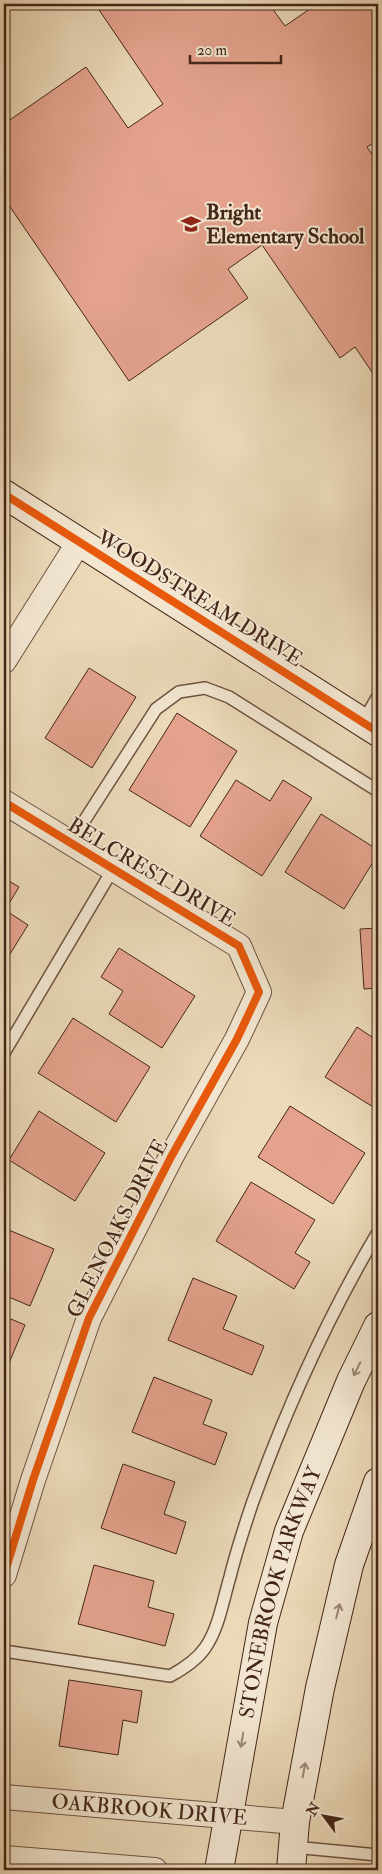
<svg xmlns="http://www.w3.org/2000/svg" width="382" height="1874" font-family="'IM FELL Double Pica',serif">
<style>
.building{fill:#e4a28d;stroke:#442618}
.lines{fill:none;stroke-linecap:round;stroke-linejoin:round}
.lane-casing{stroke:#6e5340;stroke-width:14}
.street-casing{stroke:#6e5340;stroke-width:26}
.secondary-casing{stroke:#442618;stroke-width:30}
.lane{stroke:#f2e6d1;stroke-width:11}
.street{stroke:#f2e6d1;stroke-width:24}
.secondary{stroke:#f2e6d1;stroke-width:28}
.cycleway-casing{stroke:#f2e6d1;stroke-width:11}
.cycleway{stroke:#e8590c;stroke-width:8}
.oneway{stroke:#9b8674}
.labels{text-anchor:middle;stroke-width:4;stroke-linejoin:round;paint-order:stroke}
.poi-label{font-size:21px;font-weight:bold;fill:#442618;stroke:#f2e6d1;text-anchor:start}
.street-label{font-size:21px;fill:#442618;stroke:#f2e6d1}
</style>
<rect width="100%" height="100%" fill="#ebd9b8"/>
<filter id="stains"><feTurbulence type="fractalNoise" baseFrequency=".004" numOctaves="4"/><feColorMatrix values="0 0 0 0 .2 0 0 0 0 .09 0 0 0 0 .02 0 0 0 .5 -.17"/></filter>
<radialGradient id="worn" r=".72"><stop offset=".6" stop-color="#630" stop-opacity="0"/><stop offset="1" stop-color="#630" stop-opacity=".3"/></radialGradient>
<!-- building -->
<path class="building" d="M 95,4 L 269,4 L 285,26 L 317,4 L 378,4 L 378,140 L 367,147 L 378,163 L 378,381 L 355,347 L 340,358 L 262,245 L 228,269 L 248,298 L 129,381 L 4,198 L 4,124 L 86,67 L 128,128 L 163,104 Z
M 89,668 L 136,697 L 92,768 L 45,738 Z
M 177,713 L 237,751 L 190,827 L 129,790 Z
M 236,780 L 270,801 L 283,780 L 312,798 L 262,876 L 200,836 Z
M 321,814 L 378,850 L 378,854 L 344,909 L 285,872 Z
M 4,878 L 19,887 L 5,910 L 28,925 L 10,954 L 4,950 Z
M 378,928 L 378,988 L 364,989 L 360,929 Z
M 119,948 L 195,996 L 162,1048 L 109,1014 L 123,991 L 101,977 Z
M 73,1018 L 150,1067 L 116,1122 L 38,1073 Z
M 357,1027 L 378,1041 L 378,1110 L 325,1077 Z
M 290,1106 L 365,1153 L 333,1204 L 258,1157 Z
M 39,1111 L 105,1153 L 75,1201 L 9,1160 Z
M 251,1182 L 315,1220 L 295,1253 L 310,1262 L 294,1289 L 216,1241 Z
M 4,1228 L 54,1249 L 30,1306 L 4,1295 Z
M 193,1278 L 237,1296 L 223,1329 L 264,1346 L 252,1375 L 168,1340 Z
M 4,1316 L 25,1325 L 4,1375 Z
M 154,1377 L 212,1400 L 203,1424 L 227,1433 L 215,1465 L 132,1432 Z
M 123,1464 L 175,1482 L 164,1514 L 186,1522 L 176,1554 L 101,1528 Z
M 94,1565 L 154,1581 L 148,1607 L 174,1614 L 165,1646 L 78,1624 Z
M 69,1680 L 142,1691 L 137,1723 L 123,1720 L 118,1755 L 59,1746 Z"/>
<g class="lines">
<defs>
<path id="lane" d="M 363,722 L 378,696
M 70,843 L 156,709 L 179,692 L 205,688 L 229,697 L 378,791
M 4,1053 L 113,869
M 4,1651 L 170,1676 C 183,1669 196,1661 205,1648 C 219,1628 223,1600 230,1577 C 236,1552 244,1528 252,1504 C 286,1409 327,1318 378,1232
M 293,1847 L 378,1855"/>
<g id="street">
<path d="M 4,661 L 79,542"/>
<path d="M 4,802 L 239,946 L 259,992 L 237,1039 L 171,1157 L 89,1318 L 33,1480 L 4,1575"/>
<path id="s1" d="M 4,1797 L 295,1822"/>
<path d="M 4,1858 L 155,1870"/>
</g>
<g id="secondary">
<path d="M 4,494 L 378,732"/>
<path id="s2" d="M 219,1870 L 263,1623 L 289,1531 L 351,1381 L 378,1326"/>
<path d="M 291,1870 L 295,1822 L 320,1688 L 349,1565 L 378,1482"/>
</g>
</defs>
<!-- lane casing -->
<use href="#lane" class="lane-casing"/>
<!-- street casing -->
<use href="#street" class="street-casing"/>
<!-- secondary casing -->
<use href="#secondary" class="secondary-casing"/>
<!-- lane -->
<use href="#lane" class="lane"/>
<!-- street -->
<use href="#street" class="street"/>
<!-- secondary -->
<use href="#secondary" class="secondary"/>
<defs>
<path id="cycleway" d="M 4,494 L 378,732
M 4,802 L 239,946 L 259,992 L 237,1039 L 171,1157 L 89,1318 L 33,1480 L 4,1575"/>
</defs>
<!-- cycleway casing -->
<use href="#cycleway" class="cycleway-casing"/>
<!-- cycleway -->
<use href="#cycleway" class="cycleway"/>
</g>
<!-- one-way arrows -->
<defs><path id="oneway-shaft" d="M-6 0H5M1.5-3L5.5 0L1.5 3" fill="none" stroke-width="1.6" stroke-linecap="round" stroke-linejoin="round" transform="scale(1.25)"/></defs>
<g class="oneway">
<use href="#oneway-shaft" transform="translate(357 1369) rotate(116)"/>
<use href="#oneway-shaft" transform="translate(338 1611) rotate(-76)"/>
<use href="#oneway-shaft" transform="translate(242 1740) rotate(100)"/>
<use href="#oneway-shaft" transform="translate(304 1770) rotate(-80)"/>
</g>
<!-- icons -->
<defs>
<symbol id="school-bare" viewBox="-9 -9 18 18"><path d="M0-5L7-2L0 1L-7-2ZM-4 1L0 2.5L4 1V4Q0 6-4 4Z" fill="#8f2418" stroke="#f2e6d1" stroke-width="2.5" paint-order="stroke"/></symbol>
</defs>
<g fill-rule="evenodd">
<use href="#school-bare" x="177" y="210" width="28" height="28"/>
</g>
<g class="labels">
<!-- poi labels -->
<g class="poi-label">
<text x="206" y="219">Bright<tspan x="206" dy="24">Elementary School</tspan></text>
</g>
<!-- street labels -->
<g class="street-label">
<text transform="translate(200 598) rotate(32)" y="7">WOODSTREAM DRIVE</text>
<text transform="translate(152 872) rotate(31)" y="7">BELCREST DRIVE</text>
<text transform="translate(117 1228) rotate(-63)" y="7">GLENOAKS DRIVE</text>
<text dy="7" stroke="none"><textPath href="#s2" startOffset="285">STONEBROOK PARKWAY</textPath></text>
<text dy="7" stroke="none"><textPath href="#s1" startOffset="146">OAKBROOK DRIVE</textPath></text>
</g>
</g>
<!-- margin -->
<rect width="382" height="1874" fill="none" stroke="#ebd9b8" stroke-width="20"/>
<rect x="5" y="5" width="372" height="1864" fill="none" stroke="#442618" stroke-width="2.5"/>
<rect x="10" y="10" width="362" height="1854" fill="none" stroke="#442618"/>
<!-- north arrow -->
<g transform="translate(324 1816) rotate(302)" stroke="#f2e6d1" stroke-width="4" paint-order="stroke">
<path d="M0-4L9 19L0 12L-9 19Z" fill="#442618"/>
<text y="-8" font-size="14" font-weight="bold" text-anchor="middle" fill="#442618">N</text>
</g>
<!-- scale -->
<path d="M190 55v8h91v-8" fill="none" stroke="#442618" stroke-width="2.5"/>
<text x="197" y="55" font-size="15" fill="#442618" stroke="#f2e6d1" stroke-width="4" paint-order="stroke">20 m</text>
<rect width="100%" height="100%" filter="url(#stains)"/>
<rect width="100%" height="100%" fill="url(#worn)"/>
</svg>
